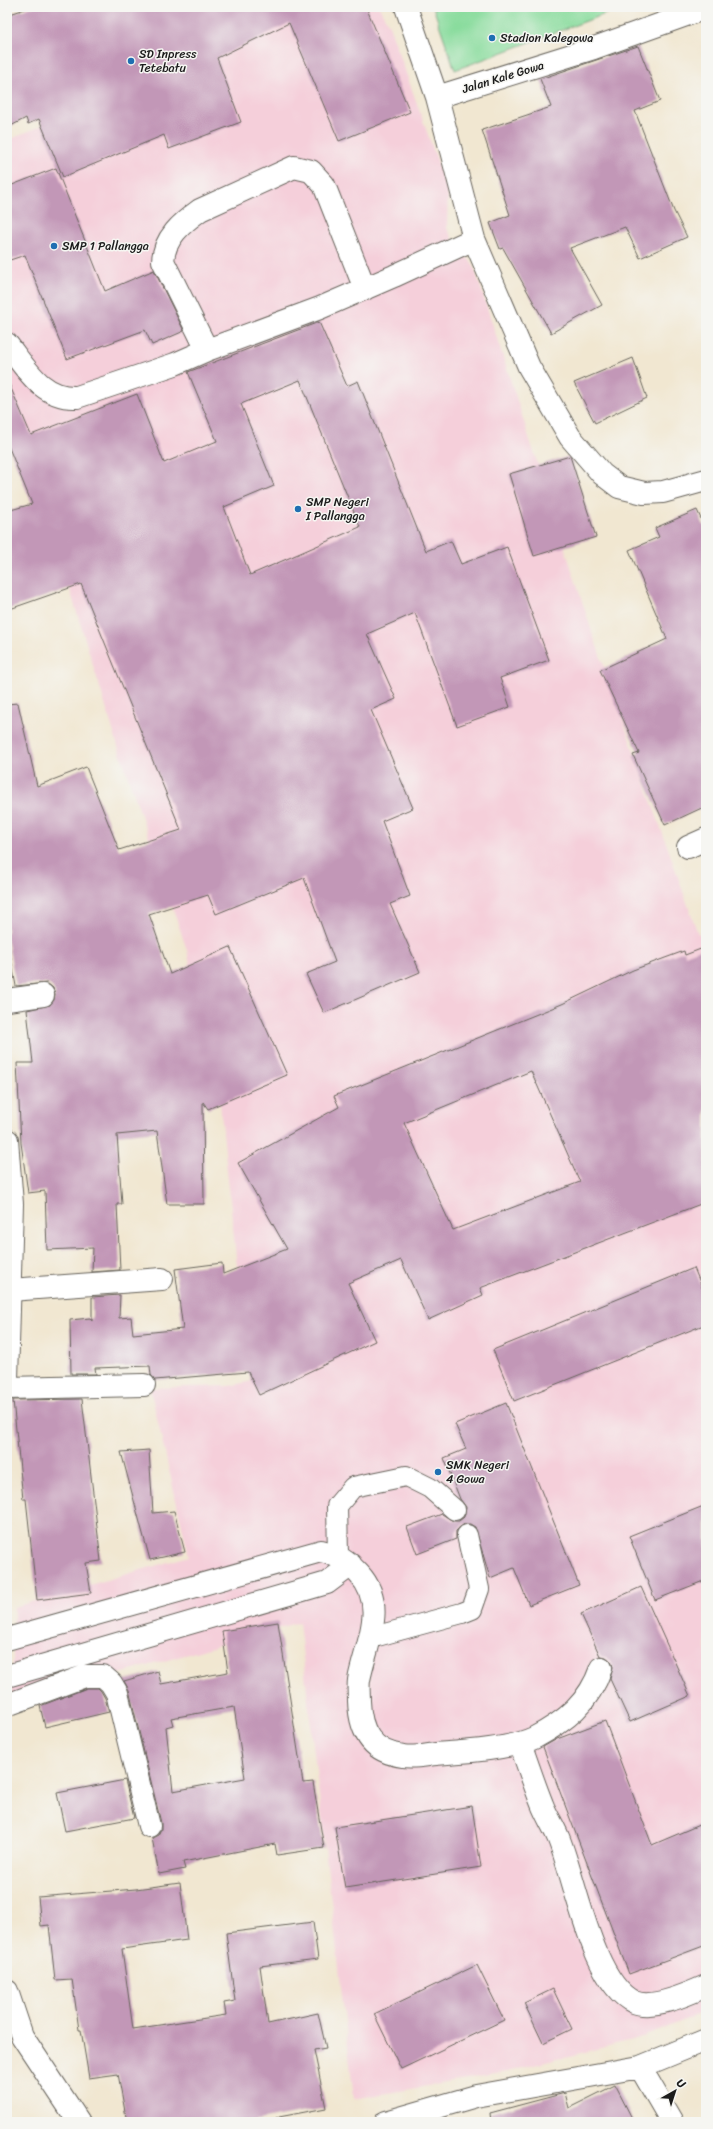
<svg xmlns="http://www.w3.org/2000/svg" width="713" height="2129" font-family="Sriracha,sans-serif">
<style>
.built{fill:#f5cfda}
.green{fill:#89dc9d;stroke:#527c5c}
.building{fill:#c297b7;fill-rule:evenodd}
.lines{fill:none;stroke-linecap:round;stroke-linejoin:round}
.service-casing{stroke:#67635b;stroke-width:22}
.minor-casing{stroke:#67635b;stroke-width:24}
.primary-casing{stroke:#67635b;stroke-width:24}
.service{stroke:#fff;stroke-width:20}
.minor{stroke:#fff;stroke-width:22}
.primary{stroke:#fff;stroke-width:22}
.poi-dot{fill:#1f6fb2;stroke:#f6f6f2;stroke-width:1.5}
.labels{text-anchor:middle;stroke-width:3;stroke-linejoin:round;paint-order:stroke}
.poi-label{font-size:12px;fill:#1c1c1c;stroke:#f6f6f2;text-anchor:start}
.street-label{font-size:12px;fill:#1c1c1c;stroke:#f6f6f2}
</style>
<rect width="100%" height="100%" fill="#f6f6f2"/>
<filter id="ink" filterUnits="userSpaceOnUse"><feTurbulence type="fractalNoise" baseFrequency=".025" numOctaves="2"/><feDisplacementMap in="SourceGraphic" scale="8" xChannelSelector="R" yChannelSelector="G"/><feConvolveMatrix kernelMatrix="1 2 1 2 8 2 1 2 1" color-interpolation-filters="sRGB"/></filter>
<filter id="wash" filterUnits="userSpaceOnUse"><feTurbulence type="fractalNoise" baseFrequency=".012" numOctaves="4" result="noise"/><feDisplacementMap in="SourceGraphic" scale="16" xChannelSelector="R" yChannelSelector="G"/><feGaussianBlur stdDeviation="0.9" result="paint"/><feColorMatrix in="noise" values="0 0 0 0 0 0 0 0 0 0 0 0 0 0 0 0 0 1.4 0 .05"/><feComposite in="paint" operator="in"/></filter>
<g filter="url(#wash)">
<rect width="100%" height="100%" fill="#f1e7d1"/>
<!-- built -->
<path class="built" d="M 25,7 L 379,7 L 389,25 L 448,191 L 447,228 L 455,244 L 473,264 L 592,632 L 698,934 L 706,932 L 706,2011 L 647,2036 L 507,2072 L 354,2099 L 299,1622 L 12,1705 L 14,1607 L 189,1556 L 150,1388 L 229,1386 L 252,1381 L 240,1295 L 220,1103 L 187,950 L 120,753 L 7,385 L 7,141 L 67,114 Z"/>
<!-- green -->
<path class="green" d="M 433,7 L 624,7 L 455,70 Z"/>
<g id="blocks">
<!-- building -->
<path class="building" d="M 31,7 L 366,7 L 410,112 L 339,141 L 289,23 L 217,58 L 241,122 L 169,149 L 164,135 L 63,177 L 39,119 L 28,124 L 26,118 L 7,128 L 7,15 Z
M 638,46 L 660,101 L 635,111 L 674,211 L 687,237 L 640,258 L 625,227 L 570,248 L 602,305 L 551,333 L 503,248 L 500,249 L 490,223 L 510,215 L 482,130 L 551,107 L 540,79 Z
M 56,168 L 105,291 L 154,270 L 184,331 L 152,345 L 145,330 L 67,359 L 25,255 L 7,261 L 7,187 Z
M 319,322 L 347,386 L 358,381 L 426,551 L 451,541 L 461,564 L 507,547 L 549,660 L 500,678 L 510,707 L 457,726 L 415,613 L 367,634 L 396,699 L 371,710 L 413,808 L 382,821 L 410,896 L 390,904 L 420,972 L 324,1013 L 306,974 L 335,962 L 304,878 L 216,914 L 208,895 L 149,914 L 170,974 L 230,947 L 287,1075 L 208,1109 L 203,1102 L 204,1204 L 167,1204 L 157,1131 L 117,1135 L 122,1204 L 117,1204 L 120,1270 L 92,1272 L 93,1248 L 47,1250 L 45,1191 L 28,1193 L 21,1143 L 17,1063 L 33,1063 L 27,1010 L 50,1005 L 54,1000 L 55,994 L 53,988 L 47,983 L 16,986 L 7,938 L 7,704 L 18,703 L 37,786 L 86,767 L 119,850 L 181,830 L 81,584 L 7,610 L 7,511 L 32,504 L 7,443 L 7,379 L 31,435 L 137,394 L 164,463 L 217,441 L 188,372 ZM 300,380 L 360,527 L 250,575 L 224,507 L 274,486 L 241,404 Z
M 633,358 L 647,398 L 595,423 L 574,383 Z
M 570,456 L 596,537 L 534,556 L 509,474 Z
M 697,510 L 706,530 L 706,806 L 665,825 L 633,755 L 639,753 L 600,670 L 667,639 L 629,550 L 659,537 L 655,528 Z
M 706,947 L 706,1202 L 480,1288 L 483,1295 L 428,1320 L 401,1260 L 348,1283 L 375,1341 L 259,1395 L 248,1372 L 155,1380 L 151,1375 L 150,1366 L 95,1368 L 96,1374 L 71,1374 L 70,1320 L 90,1318 L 92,1321 L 92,1297 L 120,1295 L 119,1318 L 131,1317 L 133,1334 L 183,1329 L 175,1269 L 222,1263 L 223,1274 L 287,1249 L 238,1163 L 339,1107 L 334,1096 L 562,1004 L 633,970 L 684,951 L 685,955 ZM 531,1071 L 580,1182 L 453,1230 L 404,1123 Z
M 694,1268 L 706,1297 L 706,1324 L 514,1401 L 493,1350 Z
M 82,1399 L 101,1561 L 86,1563 L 91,1593 L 37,1600 L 26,1499 L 23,1499 L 13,1400 Z
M 506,1403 L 579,1585 L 529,1605 L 514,1568 L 490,1578 L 475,1527 L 470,1524 L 464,1524 L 456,1531 L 456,1539 L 417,1554 L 407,1527 L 442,1514 L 453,1521 L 459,1521 L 464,1517 L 466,1507 L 460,1499 L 444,1458 L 466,1449 L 455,1424 Z
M 149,1450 L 153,1513 L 174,1511 L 185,1552 L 150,1560 L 121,1452 Z
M 706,1505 L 706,1580 L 655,1600 L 629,1536 Z
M 641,1587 L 690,1696 L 630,1722 L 610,1679 L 613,1667 L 611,1661 L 606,1657 L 600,1656 L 581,1614 Z
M 278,1622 L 303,1783 L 313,1782 L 324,1848 L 277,1855 L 275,1844 L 183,1862 L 185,1869 L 159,1874 L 152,1838 L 158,1835 L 161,1829 L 161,1823 L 129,1690 L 124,1681 L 158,1671 L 161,1684 L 228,1672 L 222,1631 ZM 234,1707 L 245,1778 L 173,1791 L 166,1727 L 173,1725 L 171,1718 Z
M 87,1688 L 98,1688 L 101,1691 L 105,1698 L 109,1712 L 45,1727 L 40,1706 Z
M 605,1721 L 652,1845 L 706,1822 L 706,1945 L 629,1974 L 543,1747 L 557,1739 Z
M 125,1780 L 134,1818 L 65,1831 L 57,1793 Z
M 472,1806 L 481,1867 L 345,1888 L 335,1827 Z
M 180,1883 L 187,1940 L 122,1949 L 133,2029 L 226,2015 L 224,2003 L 235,2001 L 226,1933 L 313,1922 L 318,1959 L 260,1966 L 268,2024 L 318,2013 L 326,2048 L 314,2050 L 326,2108 L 253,2122 L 127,2122 L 118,2074 L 89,2078 L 81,2030 L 79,2030 L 72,1979 L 55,1980 L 49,1925 L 41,1926 L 38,1897 L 136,1889 Z
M 477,1965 L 504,2020 L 401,2069 L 374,2014 Z
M 553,1989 L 572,2029 L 543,2043 L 524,2003 Z
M 615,2085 L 634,2122 L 491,2122 L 490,2113 L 565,2093 L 569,2108 Z"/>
</g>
</g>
<g filter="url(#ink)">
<use href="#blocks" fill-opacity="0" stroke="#67635b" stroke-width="1"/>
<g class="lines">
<defs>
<path id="service" d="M 338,1555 L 337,1506 L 353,1487 L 406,1476 L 430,1488 L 455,1510
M 370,1638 L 462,1613 L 472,1609 L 479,1589 L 467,1535"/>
<path id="minor" d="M 406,7 L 437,97
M 706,8 L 594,48 L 437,97 L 474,239 L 529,367 L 570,437 L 602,474 L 619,487 L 644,493 L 663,492 L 706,480
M 7,344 C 26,368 42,399 77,397 L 175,364 L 207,350 L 320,308 L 394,276 L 474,239
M 207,350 L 163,261 C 164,238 182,223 200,210 L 294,167 L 311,171 L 324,185 L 365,289
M 688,847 L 706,839
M 7,1000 L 43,995
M 10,1290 L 162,1279
M 7,1388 L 144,1385
M 7,1639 L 321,1551 C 338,1555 347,1561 359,1574 C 388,1605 366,1644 359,1680 C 358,1686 359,1694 359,1701 C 360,1731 371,1752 403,1756 C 413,1758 426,1755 436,1754 C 462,1752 511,1749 534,1738 C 566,1721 589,1703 601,1668
M 7,1676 L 327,1583 L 351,1565
M 7,1705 L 85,1676 L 103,1676 L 111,1683 L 117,1693 L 149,1826
M 520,1743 C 527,1763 534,1784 542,1804 C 546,1815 553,1825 558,1837 C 575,1877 592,1983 634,2002 C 653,2010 688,1994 706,1986
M 640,2067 L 672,2122
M 386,2122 L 476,2096 L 640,2067 L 706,2040"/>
<path id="primary" d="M 7,1140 L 12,1204 L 7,1380
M 7,1991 L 22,2036 L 79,2122"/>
</defs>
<!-- service casing -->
<use href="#service" class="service-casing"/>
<!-- minor casing -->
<use href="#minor" class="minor-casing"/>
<!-- primary casing -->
<use href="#primary" class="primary-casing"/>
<!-- service -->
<use href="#service" class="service"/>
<!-- minor -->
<use href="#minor" class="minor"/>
<!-- primary -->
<use href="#primary" class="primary"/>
</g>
</g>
<!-- markers -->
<g class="poi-dot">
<circle cx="492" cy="38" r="4"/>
<circle cx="131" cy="61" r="4"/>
<circle cx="54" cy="246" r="4"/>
<circle cx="298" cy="509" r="4"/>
<circle cx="438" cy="1472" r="4"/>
</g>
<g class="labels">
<!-- poi labels -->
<g class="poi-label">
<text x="500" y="42">Stadion Kalegowa</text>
<text x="139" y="58">SD Inpress<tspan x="139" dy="14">Tetebatu</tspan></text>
<text x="62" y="250">SMP 1 Pallangga</text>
<text x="306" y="506">SMP Negeri<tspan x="306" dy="14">I Pallangga</tspan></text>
<text x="446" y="1469">SMK Negeri<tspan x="446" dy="14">4 Gowa</tspan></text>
</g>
<!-- street labels -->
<g class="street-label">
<text transform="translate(503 77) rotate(-17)" y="4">Jalan Kale Gowa</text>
</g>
</g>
<!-- margin -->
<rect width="713" height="2129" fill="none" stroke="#f6f6f2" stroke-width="24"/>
<!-- north arrow -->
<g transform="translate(675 2091) rotate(39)" stroke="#f6f6f2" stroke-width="3" paint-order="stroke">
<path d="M0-3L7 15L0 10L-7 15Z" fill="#1c1c1c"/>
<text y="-6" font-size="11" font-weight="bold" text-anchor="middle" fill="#1c1c1c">U</text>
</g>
</svg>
